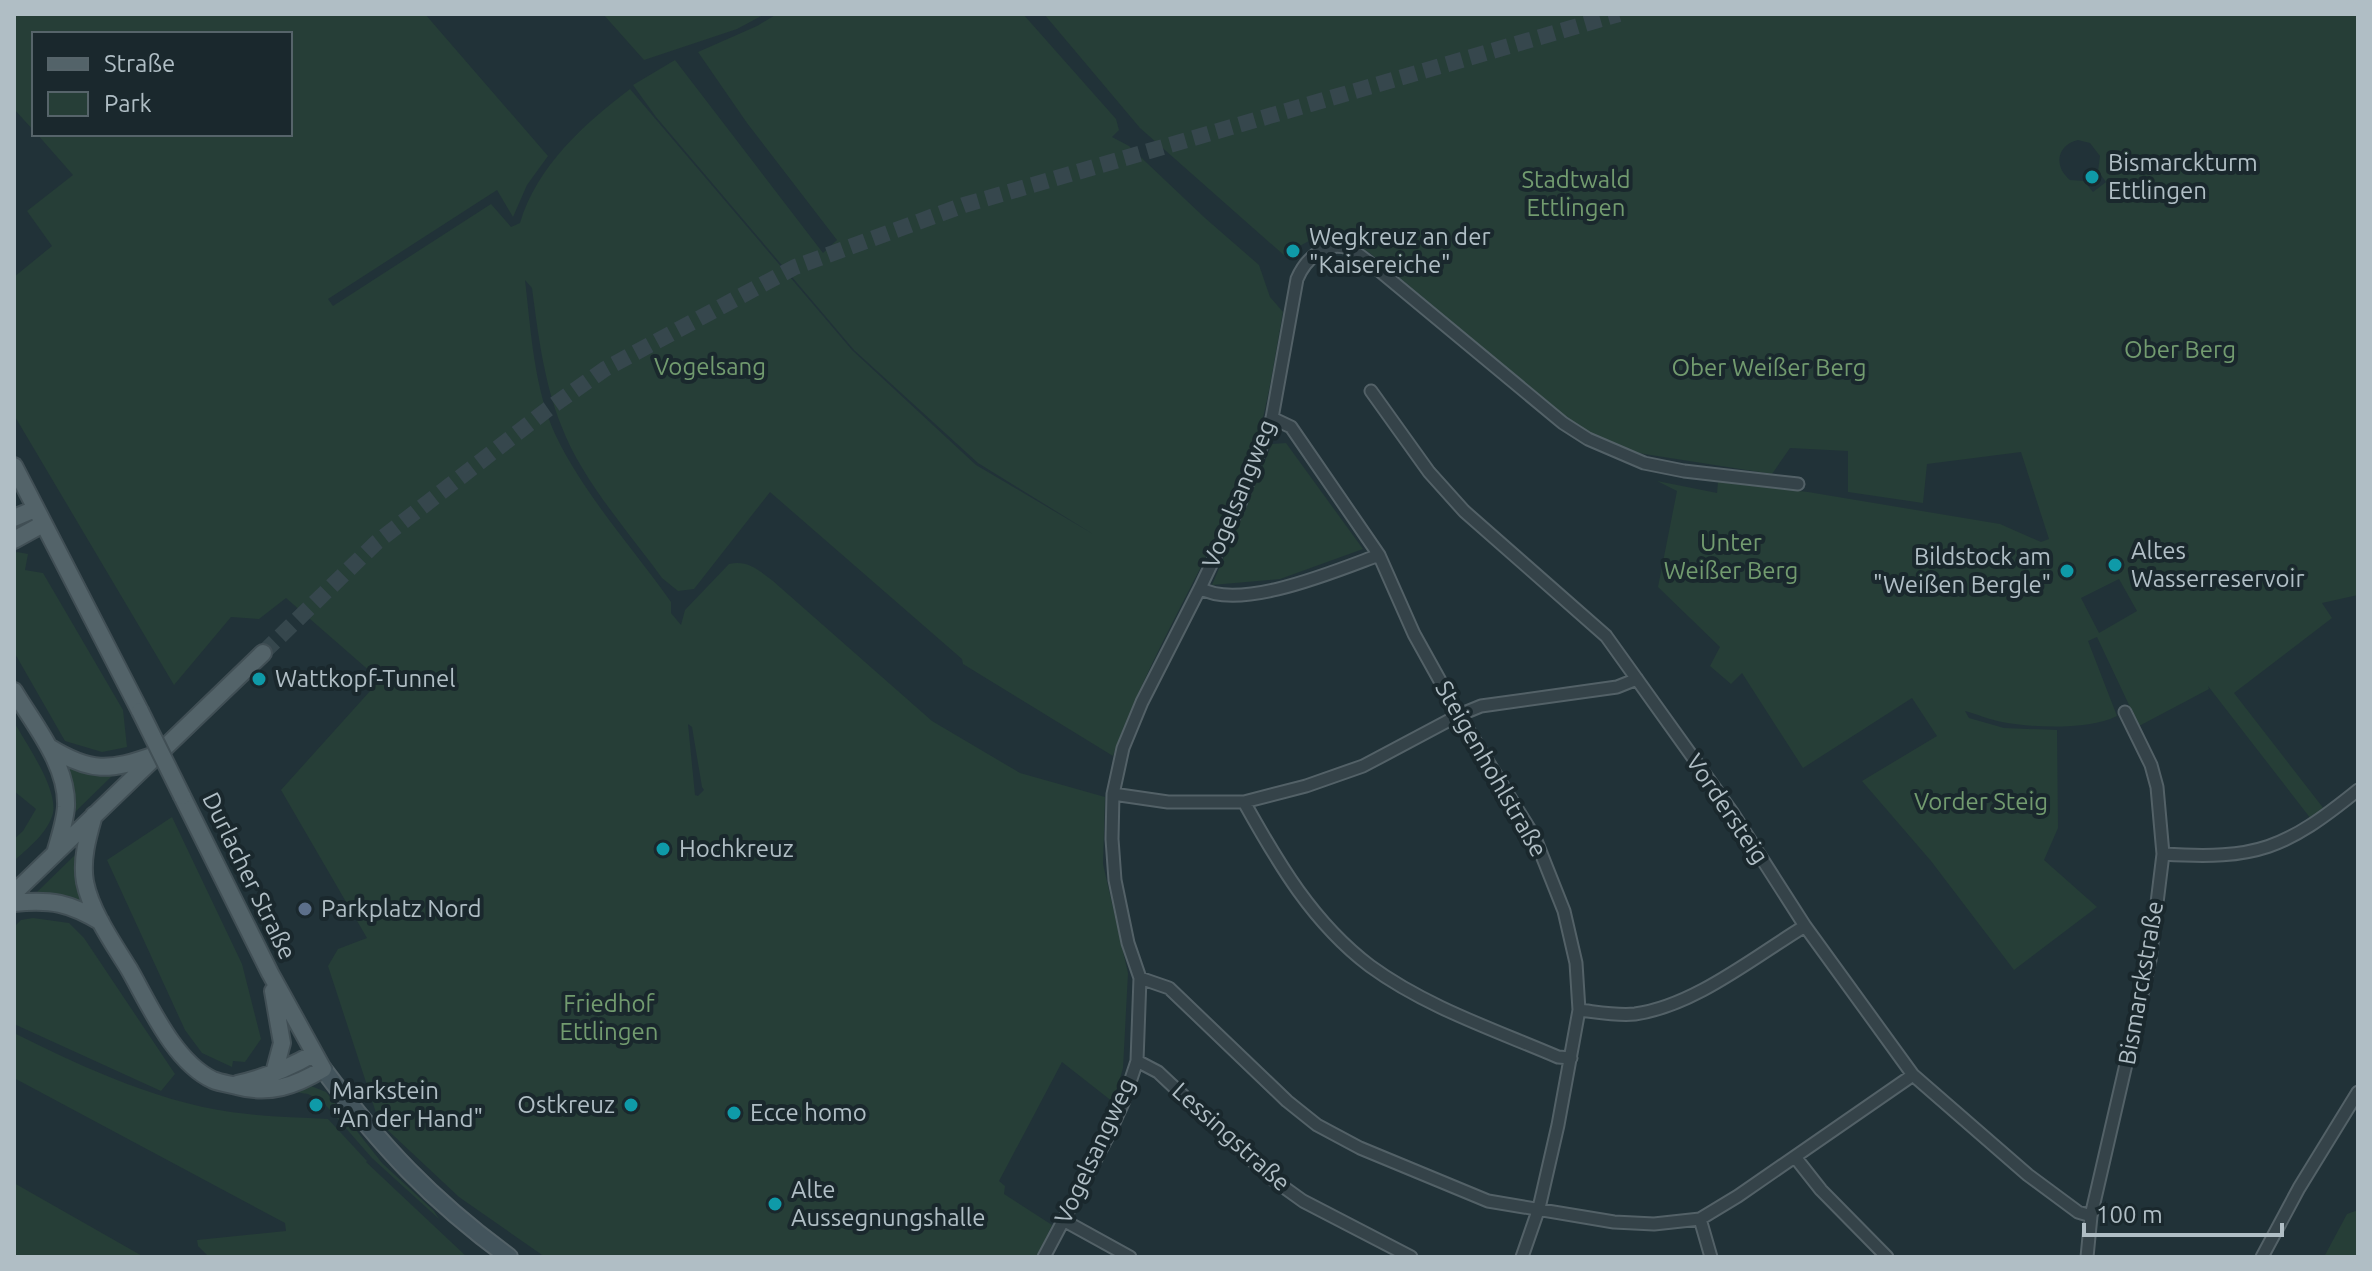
<svg xmlns="http://www.w3.org/2000/svg" width="2372" height="1271" font-family="Ubuntu,sans-serif">
<style>
.green{fill:#263e37;fill-rule:evenodd}
.lines{fill:none;stroke-linecap:round;stroke-linejoin:round}
.primary-tunnel{stroke:#36474d;stroke-width:16;stroke-dasharray:16 8;stroke-linecap:butt}
.street-casing{stroke:#536167;stroke-width:15}
.secondary-casing{stroke:#536167;stroke-width:20}
.primary-casing{stroke:#414f55;stroke-width:20}
.street{stroke:#354349;stroke-width:11}
.secondary{stroke:#43545c;stroke-width:16}
.primary{stroke:#536369;stroke-width:16}
.primary-bridge-casing{stroke:#414f55;stroke-width:20;stroke-linecap:butt}
.primary-bridge{stroke:#536369;stroke-width:16}
.culture-dot{fill:#0f9aa8;stroke:#1a282d;stroke-width:3}
.service-dot{fill:#5c6f8a;stroke:#1a282d;stroke-width:3}
.labels{text-anchor:middle;stroke-width:8;stroke-linejoin:round;paint-order:stroke}
.poi-label{font-size:24px;fill:#b0bec5;stroke:#1a282d;text-anchor:start}
.park-label{font-size:24px;fill:#729b6f;stroke:#1a282d}
.street-label{font-size:24px;fill:#b0bec5;stroke:#1a282d}
</style>
<rect width="100%" height="100%" fill="#213238"/>
<!-- green -->
<path class="green" d="M 14,14 L 425,14 L 548,156 L 527,185 L 513,217 L 497,190 L 328,299 L 333,306 L 491,204 L 511,227 L 520,223 C 537,166 584,124 630,89 L 852,350 L 976,465 L 1093,534 L 978,463 L 854,350 L 656,117 L 633,85 L 675,60 L 823,253 L 837,240 L 747,123 L 698,52 L 757,26 L 777,14 L 1023,14 L 1116,119 L 1119,130 L 1112,137 L 1129,146 L 1205,218 L 1259,265 L 1270,297 L 1283,312 C 1274,361 1266,421 1248,467 C 1207,565 1149,655 1113,756 L 963,664 L 962,659 L 770,492 L 694,589 L 678,591 L 662,578 C 628,531 581,479 561,425 C 544,382 538,334 532,288 L 525,280 C 531,331 534,389 556,436 C 585,496 633,548 671,602 L 671,613 L 681,625 L 685,610 L 729,564 C 748,560 758,570 773,581 L 932,721 L 1020,773 L 1105,797 L 1103,864 L 1128,973 L 1123,1068 L 1113,1102 L 1062,1062 L 999,1181 L 1005,1186 L 1004,1194 L 1052,1225 L 1037,1257 L 545,1257 L 459,1197 L 379,1122 L 328,966 L 338,949 L 367,938 L 281,790 L 380,680 L 286,598 L 259,619 L 231,617 L 174,685 L 14,415 L 14,277 L 52,246 L 27,211 L 73,175 L 37,134 L 290,134 L 290,34 L 34,34 L 34,131 L 14,109 ZM 688,724 L 692,727 L 702,787 L 704,790 L 698,796 L 695,795 Z
M 603,14 L 765,14 L 737,29 L 644,60 Z
M 1044,14 L 2358,14 L 2358,595 L 2322,603 L 2332,618 L 2234,693 L 2324,809 L 2311,819 L 2208,686 L 2209,689 L 2139,726 L 2097,637 L 2088,641 L 2117,716 C 2089,730 2033,728 2002,722 C 1990,720 1977,714 1965,711 L 1969,718 L 2004,728 L 2057,730 L 2058,828 L 2044,860 L 2097,907 L 2014,970 L 1931,861 L 1862,781 L 1937,736 L 1912,698 L 1803,768 L 1742,673 L 1731,684 L 1710,666 L 1720,647 L 1658,587 L 1677,491 L 1657,481 L 1717,493 L 1718,482 L 1808,492 L 2000,524 L 2041,542 L 2049,539 L 2021,452 L 1927,464 L 1923,503 L 1848,492 L 1848,451 L 1790,448 L 1772,474 L 1619,450 L 1605,443 L 1577,426 L 1370,253 C 1347,241 1334,230 1307,242 C 1298,247 1292,249 1286,257 L 1140,128 ZM 2078,140 L 2090,143 L 2100,156 L 2098,171 L 2106,182 L 2093,192 L 2084,181 L 2070,180 C 2053,166 2057,145 2078,140 ZM 2119,579 L 2137,611 L 2099,633 L 2081,598 Z
M 1286,443 L 1363,549 L 1280,579 L 1212,585 L 1272,444 Z
M 17,552 L 28,554 L 25,570 L 43,573 L 123,710 L 127,747 L 102,752 L 65,741 L 14,652 L 14,554 Z
M 14,722 C 26,743 58,789 53,813 C 48,833 28,848 14,861 L 14,839 L 23,831 L 36,809 L 14,791 Z
M 64,764 L 88,774 L 112,776 L 73,814 Z
M 172,817 L 242,964 L 261,1039 L 245,1062 L 233,1061 L 232,1067 L 202,1053 L 185,1030 L 107,860 Z
M 76,854 L 88,906 L 66,896 L 38,894 L 37,892 Z
M 33,918 L 69,923 L 84,938 L 175,1074 L 161,1091 L 14,1024 L 14,927 L 21,920 Z
M 14,1033 C 87,1069 165,1106 248,1114 C 274,1117 301,1117 328,1119 L 367,1161 L 366,1162 L 467,1257 L 209,1257 L 198,1246 L 197,1240 L 286,1231 L 285,1223 L 14,1078 Z
M 311,1086 L 326,1092 L 382,1163 L 434,1211 L 439,1219 L 372,1158 L 322,1101 L 308,1094 L 294,1092 Z
M 14,1183 L 144,1257 L 19,1257 L 14,1254 Z
M 2358,1210 L 2358,1257 L 2324,1257 L 2347,1214 Z"/>
<g class="lines">
<!-- primary-tunnel -->
<path class="primary-tunnel" d="M 263,653 L 377,542 L 548,409 L 605,369 L 795,267 L 964,205 L 1619,14"/>
<defs>
<path id="street" d="M 1371,391 L 1429,472 L 1464,511 L 1606,636 L 1732,812 L 1805,926 L 1913,1075 L 2028,1175 L 2078,1212 L 2091,1216
M 1272,418 L 1291,427 L 1379,555 L 1414,634 L 1459,715 L 1535,838 L 1564,911 L 1576,963 L 1579,1010 L 1558,1125 L 1539,1208 L 1522,1257
M 1200,588 C 1240,612 1338,570 1379,555
M 1113,794 L 1168,802 L 1244,802 L 1306,786 L 1363,766 L 1459,715 L 1481,706 L 1617,687 L 1637,679
M 1244,802 C 1278,863 1313,923 1370,966 C 1426,1007 1495,1030 1558,1057 L 1571,1058
M 2163,854 C 2257,860 2285,849 2358,790
M 1140,978 L 1169,988 L 1287,1101 L 1317,1125 L 1360,1148 L 1488,1201 L 1614,1222 L 1654,1224 L 1700,1219 L 1738,1196 L 1913,1075
M 1579,1010 C 1597,1012 1617,1016 1635,1014 C 1694,1006 1754,957 1805,926
M 1137,1061 L 1158,1072 L 1271,1178 L 1303,1201 L 1411,1257
M 1795,1157 L 1821,1190 L 1887,1257
M 1700,1219 L 1711,1257
M 1063,1220 L 1130,1257
M 1044,1257 L 1108,1136 L 1123,1103 L 1137,1061 L 1140,978 L 1128,943 L 1115,880 L 1112,839 L 1113,794 L 1123,748 L 1142,702 L 1200,588 L 1239,506 L 1272,418 L 1297,279 C 1305,260 1325,240 1348,248 C 1357,252 1367,261 1375,267 L 1563,423 L 1588,439 L 1644,463 L 1684,471 L 1798,484
M 2087,1257 L 2091,1216 L 2150,960 L 2163,854 L 2157,787 L 2151,765 L 2125,712
M 2262,1257 L 2299,1188 L 2358,1092"/>
<path id="secondary" d="M 323,1069 C 382,1147 430,1199 509,1257"/>
<path id="primary" d="M 14,466 L 140,711
M 14,518 L 35,509
M 14,540 L 43,524
M 14,691 C 34,725 68,765 66,807 C 65,821 60,836 56,850
M 49,747 C 91,773 109,771 155,755
M 94,815 C 88,836 81,859 85,882 C 91,912 113,943 129,969 C 149,1004 174,1062 213,1080 C 220,1083 229,1084 237,1086 C 269,1095 295,1086 323,1069 L 270,973 L 182,796
M 14,893 L 263,653
M 14,903 C 51,899 70,903 101,922
M 273,991 L 282,1043 L 274,1073
M 237,1084 C 264,1078 289,1068 313,1054"/>
</defs>
<!-- street casing -->
<use href="#street" class="street-casing"/>
<!-- secondary casing -->
<use href="#secondary" class="secondary-casing"/>
<!-- primary casing -->
<use href="#primary" class="primary-casing"/>
<!-- street -->
<use href="#street" class="street"/>
<!-- secondary -->
<use href="#secondary" class="secondary"/>
<!-- primary -->
<use href="#primary" class="primary"/>
<defs>
<path id="primary-bridge" d="M 140,711 L 182,796"/>
</defs>
<!-- primary-bridge casing -->
<use href="#primary-bridge" class="primary-bridge-casing"/>
<!-- primary-bridge -->
<use href="#primary-bridge" class="primary-bridge"/>
</g>
<!-- markers -->
<g class="culture-dot">
<circle cx="2092" cy="177" r="8"/>
<circle cx="1293" cy="251" r="8"/>
<circle cx="2115" cy="565" r="8"/>
<circle cx="2067" cy="571" r="8"/>
<circle cx="259" cy="679" r="8"/>
<circle cx="663" cy="849" r="8"/>
<circle cx="316" cy="1105" r="8"/>
<circle cx="631" cy="1105" r="8"/>
<circle cx="734" cy="1113" r="8"/>
<circle cx="775" cy="1204" r="8"/>
</g>
<circle class="service-dot" cx="305" cy="909" r="8"/>
<g class="labels">
<!-- poi labels -->
<g class="poi-label">
<text x="2108" y="171">Bismarckturm<tspan x="2108" dy="28">Ettlingen</tspan></text>
<text x="1309" y="245">Wegkreuz an der<tspan x="1309" dy="28">"Kaisereiche"</tspan></text>
<text x="2131" y="559">Altes<tspan x="2131" dy="28">Wasserreservoir</tspan></text>
<text x="2051" y="565" text-anchor="end">Bildstock am<tspan x="2051" dy="28">"Weißen Bergle"</tspan></text>
<text x="275" y="687">Wattkopf-Tunnel</text>
<text x="679" y="857">Hochkreuz</text>
<text x="321" y="917">Parkplatz Nord</text>
<text x="332" y="1099">Markstein<tspan x="332" dy="28">"An der Hand"</tspan></text>
<text x="615" y="1113" text-anchor="end">Ostkreuz</text>
<text x="750" y="1121">Ecce homo</text>
<text x="791" y="1198">Alte<tspan x="791" dy="28">Aussegnungshalle</tspan></text>
</g>
<!-- park labels -->
<g class="park-label">
<text x="1576" y="188">Stadtwald<tspan x="1576" dy="28">Ettlingen</tspan></text>
<text x="2180" y="358">Ober Berg</text>
<text x="710" y="375">Vogelsang</text>
<text x="1769" y="376">Ober Weißer Berg</text>
<text x="1731" y="551">Unter<tspan x="1731" dy="28">Weißer Berg</tspan></text>
<text x="1981" y="810">Vorder Steig</text>
<text x="609" y="1012">Friedhof<tspan x="609" dy="28">Ettlingen</tspan></text>
</g>
<!-- street labels -->
<g class="street-label">
<text transform="translate(1239 494) rotate(-68)" y="8">Vogelsangweg</text>
<text transform="translate(1491 769) rotate(60)" y="8">Steigenhohlstraße</text>
<text transform="translate(1727 809) rotate(56)" y="8">Vordersteig</text>
<text transform="translate(249 876) rotate(64)" y="8">Durlacher Straße</text>
<text transform="translate(2141 983) rotate(-80)" y="8">Bismarckstraße</text>
<text transform="translate(1231 1137) rotate(42)" y="8">Lessingstraße</text>
<text transform="translate(1095 1151) rotate(-65)" y="8">Vogelsangweg</text>
</g>
</g>
<!-- border -->
<rect width="2372" height="1271" fill="none" stroke="#b0bec5" stroke-width="32"/>
<!-- legend -->
<rect x="32" y="32" width="260" height="104" fill="#1a282d" stroke="#56646a" stroke-width="2"/>
<rect x="48" y="58" width="40" height="12" fill="#536369" stroke="#56646a" stroke-width="2"/>
<text x="104" y="72" font-size="24" fill="#b0bec5">Straße</text>
<rect x="48" y="92" width="40" height="24" fill="#263e37" stroke="#56646a" stroke-width="2"/>
<text x="104" y="112" font-size="24" fill="#b0bec5">Park</text>
<!-- scale -->
<path d="M2084 1223v12h198v-12" fill="none" stroke="#b0bec5" stroke-width="4"/>
<text x="2096" y="1223" font-size="24" fill="#b0bec5" stroke="#1a282d" stroke-width="6" paint-order="stroke">100 m</text>
</svg>
